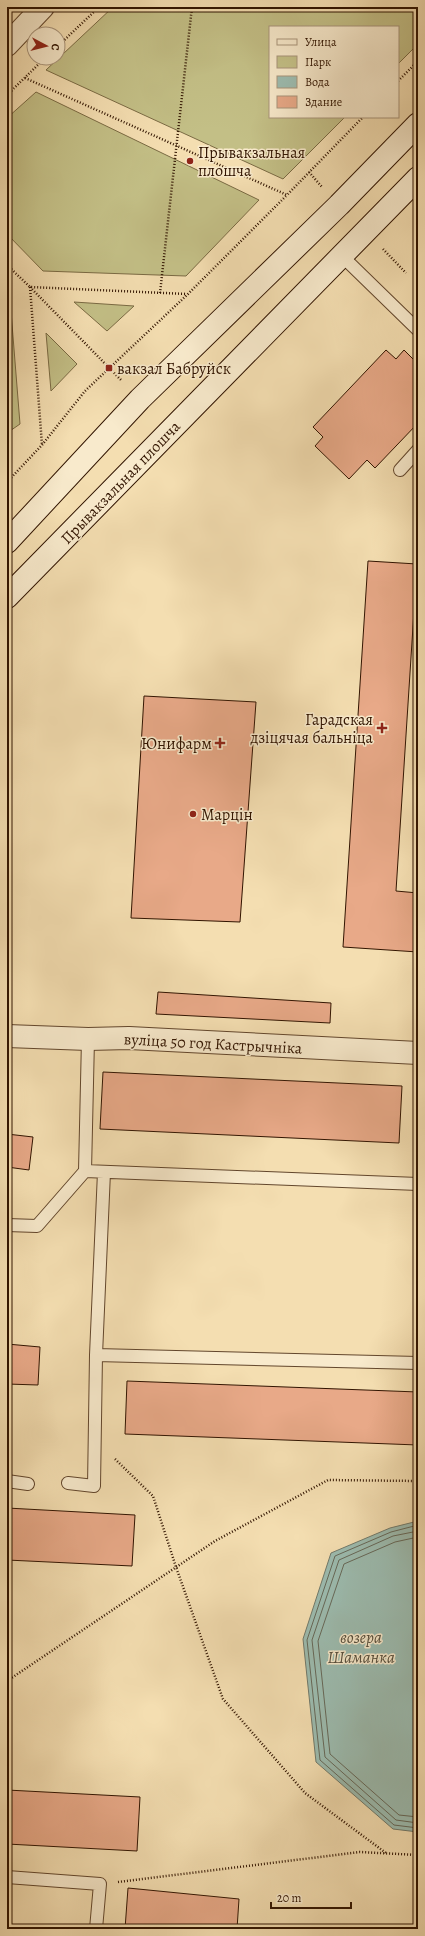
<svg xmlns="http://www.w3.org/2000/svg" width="425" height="1936" font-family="Alegreya,serif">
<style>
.green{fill:#c3bf86;stroke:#7a6a43}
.water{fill:#9cbcb0;stroke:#71796a}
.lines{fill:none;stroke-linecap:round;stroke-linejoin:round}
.shore{stroke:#666858;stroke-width:1}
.building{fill:#e8a988;stroke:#311400}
.service-casing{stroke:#62462c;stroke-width:14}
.minor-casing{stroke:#62462c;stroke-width:24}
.tertiary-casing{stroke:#62462c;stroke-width:24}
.secondary-casing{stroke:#311400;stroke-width:24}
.path{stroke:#311400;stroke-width:2.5;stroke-dasharray:1 2;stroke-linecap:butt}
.service{stroke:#f8eacc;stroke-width:12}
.minor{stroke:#f8eacc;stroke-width:22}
.tertiary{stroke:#f8eacc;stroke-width:22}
.secondary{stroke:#f8eacc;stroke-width:22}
.poi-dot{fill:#8f2418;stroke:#f8eacc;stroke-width:1.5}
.labels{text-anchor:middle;stroke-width:3;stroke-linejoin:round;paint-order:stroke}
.poi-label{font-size:16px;fill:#311400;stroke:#f8eacc;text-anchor:start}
.street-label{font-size:16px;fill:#311400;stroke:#f8eacc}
.water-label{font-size:17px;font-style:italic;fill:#564f3e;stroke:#f8eacc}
</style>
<rect width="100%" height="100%" fill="#f4deb1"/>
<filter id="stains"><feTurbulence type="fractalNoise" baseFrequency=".005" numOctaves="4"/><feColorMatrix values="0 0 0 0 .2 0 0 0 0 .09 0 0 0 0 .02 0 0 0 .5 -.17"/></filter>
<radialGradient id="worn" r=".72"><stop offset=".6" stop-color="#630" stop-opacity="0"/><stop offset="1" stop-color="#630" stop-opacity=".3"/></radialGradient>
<!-- green -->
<path class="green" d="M 113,7 L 415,7 L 418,8 L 418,44 L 398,64 L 398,27 L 270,27 L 270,117 L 345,117 L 283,179 L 46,70 Z
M 36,92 L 259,200 L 186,276 L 43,271 L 7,234 L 7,118 Z
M 7,296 L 10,299 L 20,424 L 7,433 Z
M 74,302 L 134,306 L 107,331 Z
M 46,333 L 77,364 L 51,391 Z"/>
<!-- water -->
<path class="water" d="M 418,1521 L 418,1832 L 393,1829 L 316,1762 L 303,1639 L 331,1553 L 390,1528 Z"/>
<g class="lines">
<!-- shore -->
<path class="shore" d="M 418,1525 L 391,1532 L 335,1556 L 307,1640 L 320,1760 L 394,1825 L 418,1828
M 418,1531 L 393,1536 L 339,1560 L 312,1640 L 325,1757 L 396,1820 L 418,1823
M 418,1537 L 395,1542 L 344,1564 L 318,1641 L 330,1754 L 399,1815 L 418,1817"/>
</g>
<!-- building -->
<path class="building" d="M 386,350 L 396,359 L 404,350 L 418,364 L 418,423 L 375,468 L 367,460 L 349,479 L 315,446 L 323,437 L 313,427 Z
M 368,561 L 417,564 L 396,891 L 418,893 L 418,952 L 343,947 Z
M 144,696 L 256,702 L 240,922 L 131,918 Z
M 158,992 L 331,1003 L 330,1023 L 156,1014 Z
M 103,1072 L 402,1086 L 399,1143 L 100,1129 Z
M 7,1134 L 33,1137 L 29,1170 L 7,1167 Z
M 7,1344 L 40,1347 L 38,1385 L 7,1384 Z
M 127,1381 L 418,1392 L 418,1445 L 125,1434 Z
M 7,1508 L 135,1515 L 132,1566 L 7,1560 Z
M 7,1790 L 140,1797 L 137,1851 L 7,1844 Z
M 128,1888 L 239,1899 L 237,1929 L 125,1929 Z"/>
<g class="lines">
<defs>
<path id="service" d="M 342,256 L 418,330
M 400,470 L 418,450
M 85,1171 L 88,1039
M 7,1225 L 37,1226 L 85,1171 L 418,1184
M 96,1355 L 418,1363
M 7,1481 L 28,1484
M 68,1483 L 94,1486 L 96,1355 L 104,1172
M 7,1877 L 100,1884 L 96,1929"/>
<path id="minor" d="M 7,1036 L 88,1039 L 129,1038 L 418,1053"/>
<path id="tertiary" d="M 7,45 L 43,7"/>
<path id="secondary" d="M 7,542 L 140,399 L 339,205 L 418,124
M 7,597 L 418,178"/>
</defs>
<!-- service casing -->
<use href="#service" class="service-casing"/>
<!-- minor casing -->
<use href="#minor" class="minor-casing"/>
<!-- tertiary casing -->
<use href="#tertiary" class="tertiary-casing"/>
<!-- secondary casing -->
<use href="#secondary" class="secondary-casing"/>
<!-- path -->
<path class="path" d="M 58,46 L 99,7
M 25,78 L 287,195 L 363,117
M 398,81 L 418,61
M 7,95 L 45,58
M 309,172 L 322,187
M 383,249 L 406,273
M 7,265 L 30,287 L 187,294
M 30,287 L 42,445
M 30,287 L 122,381
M 160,293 L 192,7
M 7,482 L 42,445 L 85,391 L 188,294 L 287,195
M 115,1459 L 153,1496 L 176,1567 L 223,1699 L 305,1793 L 386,1853
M 7,1681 L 215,1541 L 328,1480 L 418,1481
M 118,1882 L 360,1852 L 418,1855"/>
<!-- service -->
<use href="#service" class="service"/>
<!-- minor -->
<use href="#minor" class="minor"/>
<!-- tertiary -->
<use href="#tertiary" class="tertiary"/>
<!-- secondary -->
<use href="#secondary" class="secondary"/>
</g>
<!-- markers -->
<g class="poi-dot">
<circle cx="190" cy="161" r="4"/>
<rect x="105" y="364" width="8" height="8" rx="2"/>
<path d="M380 722h4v4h4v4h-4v4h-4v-4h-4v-4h4z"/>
<path d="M218 737h4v4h4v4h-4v4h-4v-4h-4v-4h4z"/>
<circle cx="193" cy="814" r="4"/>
</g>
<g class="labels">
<!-- poi labels -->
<g class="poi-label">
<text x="198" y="158">Прывакзальная<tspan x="198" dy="18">плошча</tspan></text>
<text x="117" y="374">вакзал Бабруйск</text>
<text x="373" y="725" text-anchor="end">Гарадская<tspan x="373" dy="18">дзіцячая бальніца</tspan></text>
<text x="212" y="749" text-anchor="end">Юнифарм</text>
<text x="201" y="820">Марцін</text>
</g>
<!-- street labels -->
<g class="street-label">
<text transform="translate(120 482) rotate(-46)" y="6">Прывакзальная плошча</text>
<text transform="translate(213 1043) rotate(3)" y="6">вуліца 50 год Кастрычніка</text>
</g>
<!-- water labels -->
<g class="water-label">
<text x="361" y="1643">возера<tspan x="361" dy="20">Шаманка</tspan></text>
</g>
</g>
<!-- margin -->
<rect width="425" height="1936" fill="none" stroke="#f4deb1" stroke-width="24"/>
<rect x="8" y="8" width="409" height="1920" fill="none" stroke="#311400" stroke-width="2"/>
<rect x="12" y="12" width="401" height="1912" fill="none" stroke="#311400"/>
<!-- legend -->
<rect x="269" y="26" width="130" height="92" fill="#f8eacc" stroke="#a8947a"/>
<rect x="277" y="39" width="20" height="6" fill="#f8eacc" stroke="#a8947a"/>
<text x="305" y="46" font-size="12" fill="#311400">Улица</text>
<rect x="277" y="56" width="20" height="12" fill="#c3bf86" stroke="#a8947a"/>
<text x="305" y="66" font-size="12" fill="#311400">Парк</text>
<rect x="277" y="76" width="20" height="12" fill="#9cbcb0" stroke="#a8947a"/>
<text x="305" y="86" font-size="12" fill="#311400">Вода</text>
<rect x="277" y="96" width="20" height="12" fill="#e8a988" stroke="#a8947a"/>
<text x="305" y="106" font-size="12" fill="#311400">Здание</text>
<!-- north arrow -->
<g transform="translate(46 46) rotate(97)"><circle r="19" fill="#f8eacc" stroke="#a8947a"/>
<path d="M0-3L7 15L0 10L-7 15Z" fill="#8f2418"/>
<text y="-6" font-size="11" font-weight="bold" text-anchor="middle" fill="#311400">С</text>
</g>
<!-- scale -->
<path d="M271 1902v6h80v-6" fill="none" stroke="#311400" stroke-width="2"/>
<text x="277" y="1902" font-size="12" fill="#311400" stroke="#f8eacc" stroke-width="3" paint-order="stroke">20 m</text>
<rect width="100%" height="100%" filter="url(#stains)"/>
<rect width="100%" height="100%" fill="url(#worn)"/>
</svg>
